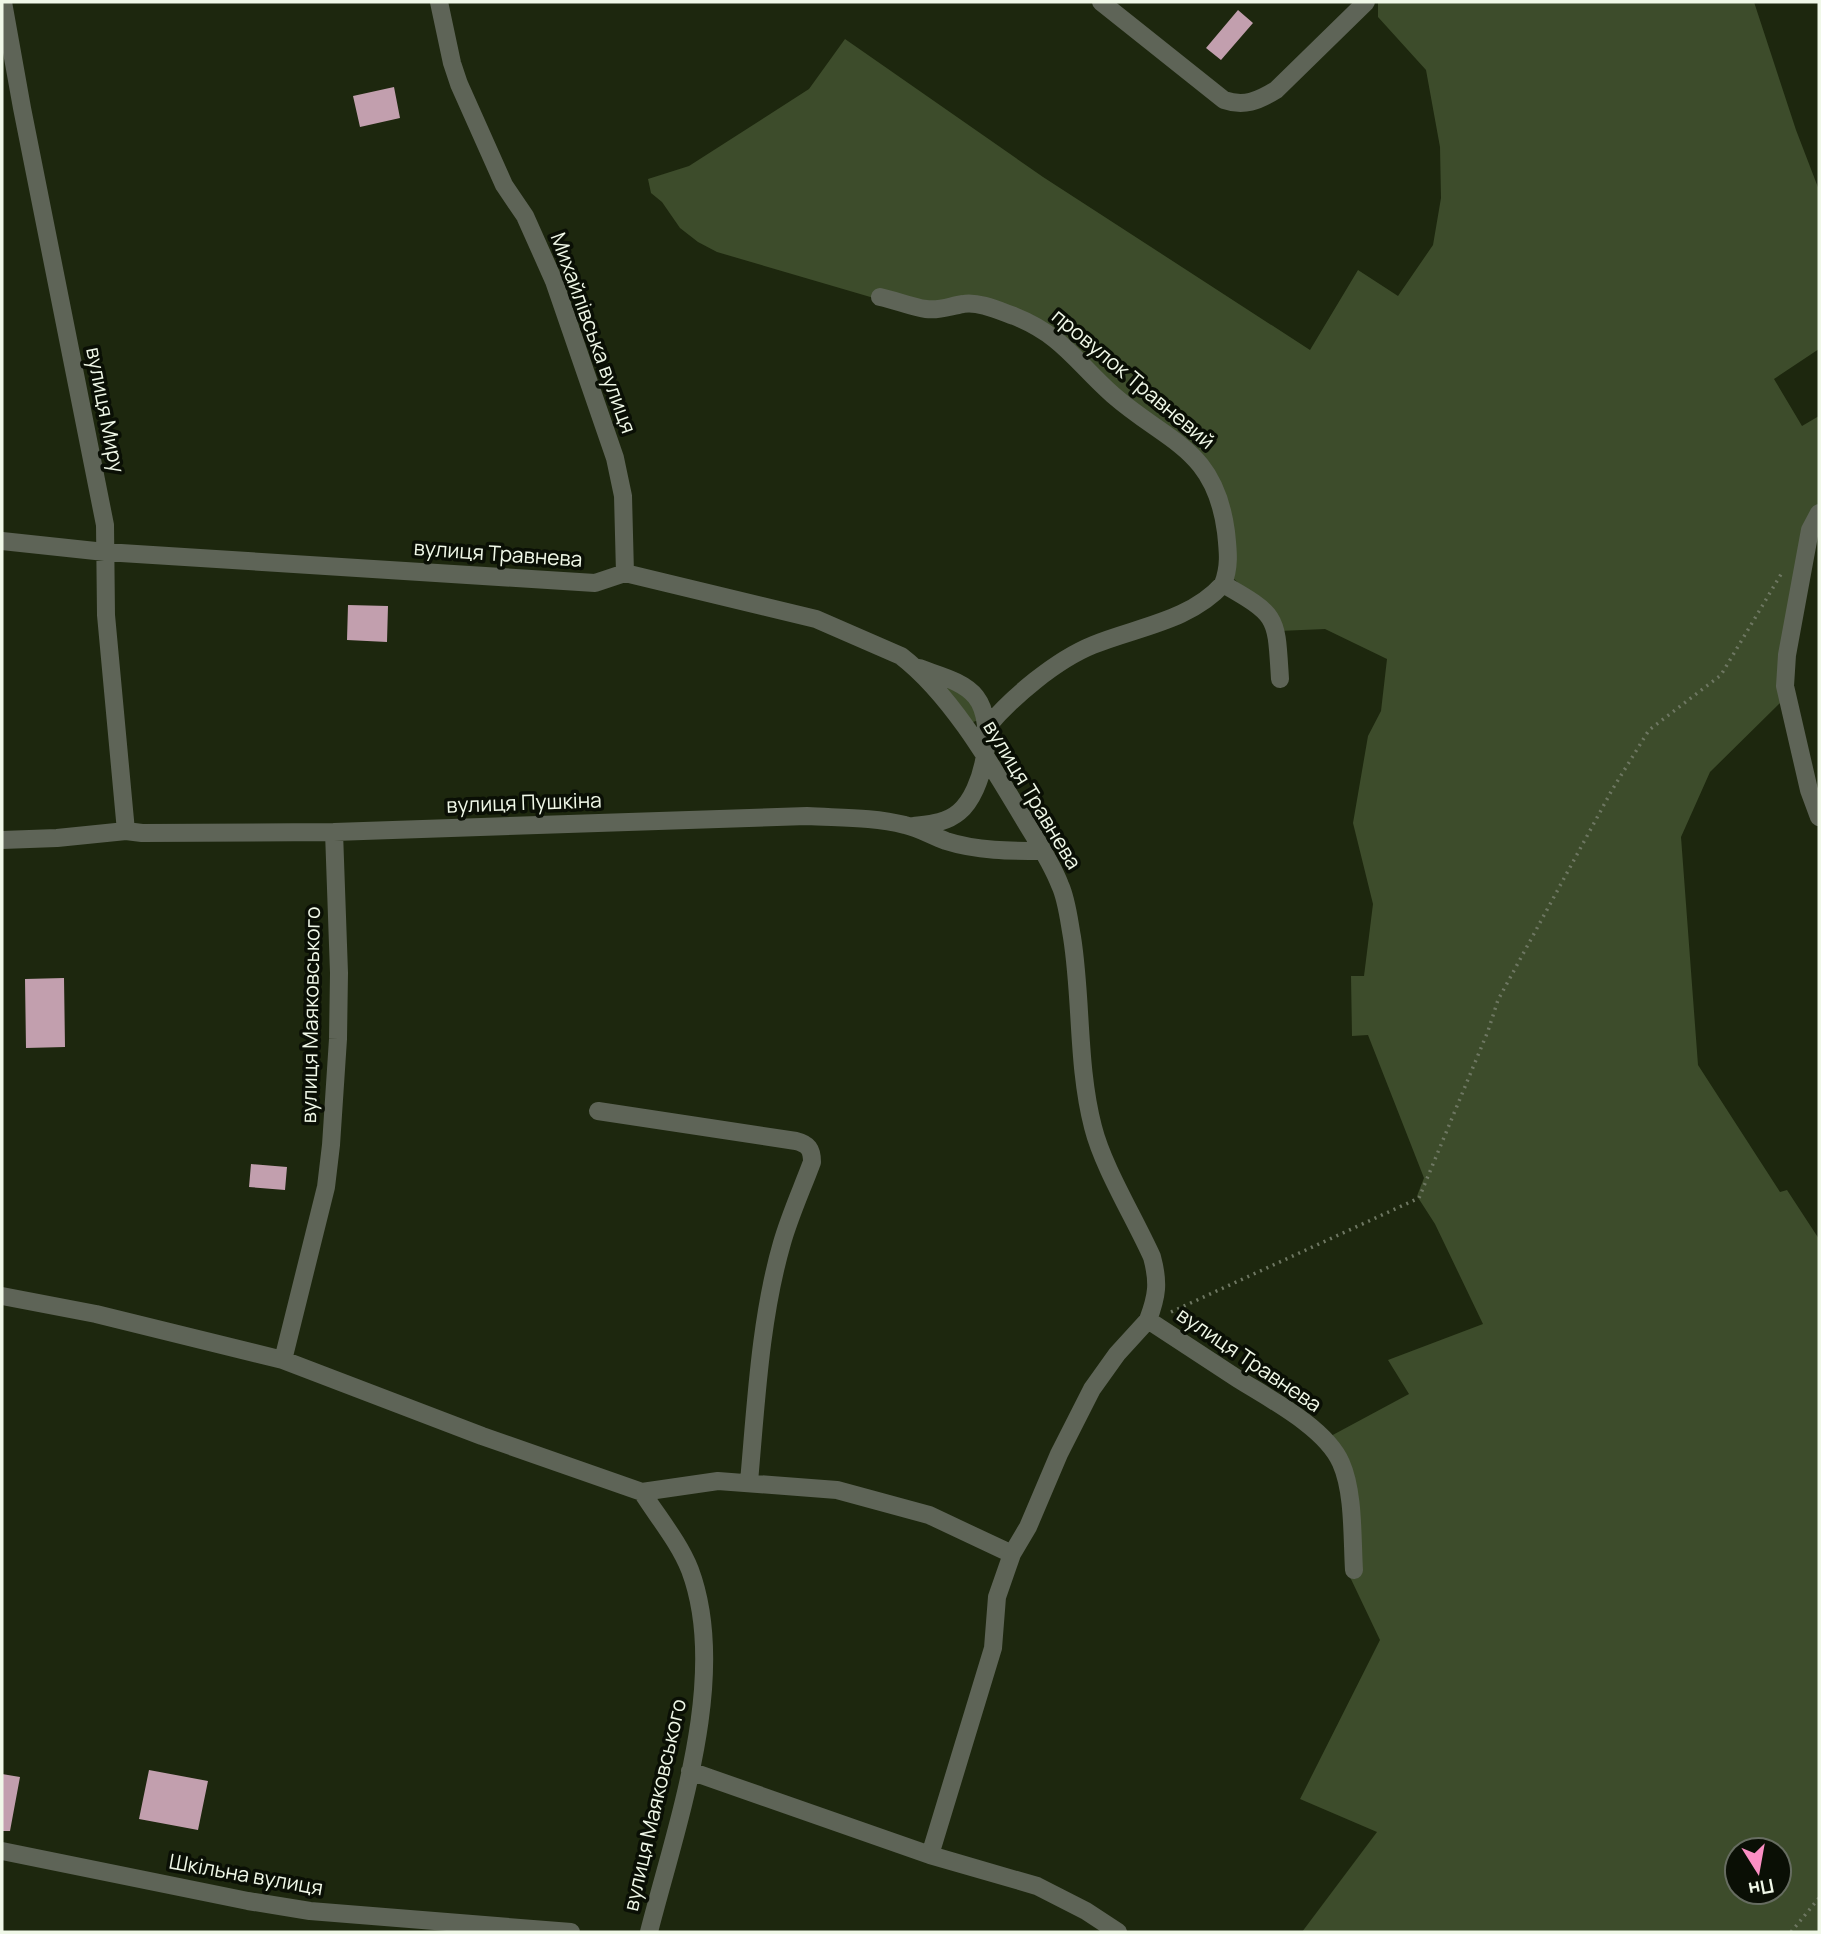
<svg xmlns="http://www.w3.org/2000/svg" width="1821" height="1934" font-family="Manrope,sans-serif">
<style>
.green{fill:#3d4c2b;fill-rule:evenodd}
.building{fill:#c29fae}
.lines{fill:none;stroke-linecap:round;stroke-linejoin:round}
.path{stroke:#6e7762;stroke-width:3.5;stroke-dasharray:2 5;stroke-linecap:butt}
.minor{stroke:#5e6457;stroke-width:18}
.labels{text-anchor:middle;stroke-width:7;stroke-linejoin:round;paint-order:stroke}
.street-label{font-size:21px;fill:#f0f8e8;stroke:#0a0f05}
</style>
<rect width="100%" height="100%" fill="#1d270e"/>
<!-- green -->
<path class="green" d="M 1378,2 L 1754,2 L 1796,130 L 1819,190 L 1819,349 L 1774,379 L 1802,426 L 1819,416 L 1819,508 L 1783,700 L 1710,772 L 1681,837 L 1698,1065 L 1780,1192 L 1787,1190 L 1819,1239 L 1819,1932 L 1302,1932 L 1377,1832 L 1300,1799 L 1380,1640 L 1350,1577 L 1358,1569 L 1329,1437 L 1409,1394 L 1388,1360 L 1483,1324 L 1435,1224 L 1417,1196 L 1424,1178 L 1368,1035 L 1352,1036 L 1351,976 L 1364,976 L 1373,904 L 1353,823 L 1368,736 L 1381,711 L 1387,659 L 1325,629 L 1279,631 L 1244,588 L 1224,570 L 1220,514 L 1198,467 L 1045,334 L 982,310 L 925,313 L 717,252 L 698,242 L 680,228 L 662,202 L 651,193 L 648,179 L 689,166 L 809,89 L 845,39 L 1043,177 L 1310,350 L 1358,270 L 1398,296 L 1433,245 L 1441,198 L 1440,147 L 1426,70 L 1378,17 ZM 1737,1850 L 1779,1850 L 1779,1892 L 1737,1892 Z
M 937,680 L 964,691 L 979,720 L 970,723 Z"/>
<!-- building -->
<path class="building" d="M 1238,10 L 1253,23 L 1221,60 L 1206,48 Z
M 394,87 L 400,118 L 360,127 L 353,96 Z
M 348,605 L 388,606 L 387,642 L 347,640 Z
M 64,978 L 65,1047 L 26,1048 L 25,979 Z
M 251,1164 L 287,1167 L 285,1190 L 249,1187 Z
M 149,1770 L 208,1781 L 198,1830 L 139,1819 Z
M 2,1774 L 20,1777 L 10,1831 L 2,1831 Z"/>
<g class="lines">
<!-- path -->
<path class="path" d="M 1171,1312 L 1419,1198 L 1488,1031 L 1498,1000 L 1612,790 L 1649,730 L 1721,675 L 1783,571
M 1791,1932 L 1819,1898"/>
<!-- minor -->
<path class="minor" d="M 3,2 L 22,108 L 105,525 L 106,615 L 126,831
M 439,2 L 452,63 L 459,84 L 504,185 L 525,216 L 554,281 L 615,458 L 623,496 L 625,573
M 1101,2 L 1224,100 C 1244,107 1258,101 1276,90 L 1366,2
M 880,297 C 895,300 911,307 926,309 C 940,311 950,306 963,304 C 978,301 1000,311 1014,316 C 1062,335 1076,362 1113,395 C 1168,443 1215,448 1226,532 C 1228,551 1230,566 1223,584 C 1279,616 1276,616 1280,679
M 1819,513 L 1810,530 L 1787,655 L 1785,686 L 1809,790 L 1819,817
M 2,541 L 105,552 L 595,583 L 625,573 L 816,619 L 901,656 C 949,693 988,759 1019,811 C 1033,835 1050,859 1060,885 C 1067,900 1069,921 1072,937 C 1082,1000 1077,1065 1093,1127 C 1103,1167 1134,1217 1152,1257 C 1159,1283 1157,1296 1148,1320 C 1178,1340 1208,1359 1238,1379 C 1270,1399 1326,1428 1341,1463 C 1354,1492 1352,1538 1354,1570
M 987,727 C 1012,697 1056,660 1093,645 C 1137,627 1190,621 1223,584
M 914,826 C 930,824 946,823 959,812 C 984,791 997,724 976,697 C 964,681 937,675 919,668
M 2,840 L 57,838 L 126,831 L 142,833 L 334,832 L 807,816 C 840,818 873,817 905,825 C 919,828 932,836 946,841 C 977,851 1011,851 1043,851
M 598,1111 L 796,1141 C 808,1144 812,1149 812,1162 C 802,1189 790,1215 782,1243 C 760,1319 756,1404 749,1482
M 2,1296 L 96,1314 L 283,1360 L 482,1436 L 642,1492 L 718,1481 L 837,1490 L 929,1515 L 1012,1554
M 283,1360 L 326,1187 L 331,1145 L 338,1039 L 339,973 L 334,832
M 642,1492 C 657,1516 679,1542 690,1570 C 730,1677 676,1826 649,1932
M 690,1771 L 930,1855 L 1037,1886 L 1086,1911 L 1118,1932
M 2,1851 L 248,1901 L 310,1911 L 571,1932
M 930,1855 L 993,1648 L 997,1597 L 1012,1554 L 1028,1527 L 1059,1454 L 1092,1389 L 1117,1354 L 1148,1320"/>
</g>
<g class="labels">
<!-- street labels -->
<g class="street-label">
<text transform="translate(593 333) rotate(70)" y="7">Михайлівська вулиця</text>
<text transform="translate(1133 379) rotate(40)" y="7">провулок Травневий</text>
<text transform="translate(105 410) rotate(79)" y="7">вулиця Миру</text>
<text transform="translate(498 554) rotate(4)" y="7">вулиця Травнева</text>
<text transform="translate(1032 795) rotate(59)" y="7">вулиця Травнева</text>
<text transform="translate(524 803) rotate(-2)" y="7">вулиця Пушкіна</text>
<text transform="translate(311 1015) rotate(-89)" y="7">вулиця Маяковського</text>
<text transform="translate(1249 1360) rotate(34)" y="7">вулиця Травнева</text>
<text transform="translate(655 1805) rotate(-77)" y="7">вулиця Маяковського</text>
<text transform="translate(246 1875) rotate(10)" y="7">Шкільна вулиця</text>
</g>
</g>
<!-- border -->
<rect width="1821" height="1934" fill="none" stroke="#f0f8e8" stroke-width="7"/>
<!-- north arrow -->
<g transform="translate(1758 1871) rotate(169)"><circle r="33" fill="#0a0f05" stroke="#666c60" stroke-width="2"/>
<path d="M0-5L12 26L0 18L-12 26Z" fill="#fb8fc4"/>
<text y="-10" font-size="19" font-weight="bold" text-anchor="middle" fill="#f0f8e8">Пн</text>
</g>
</svg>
